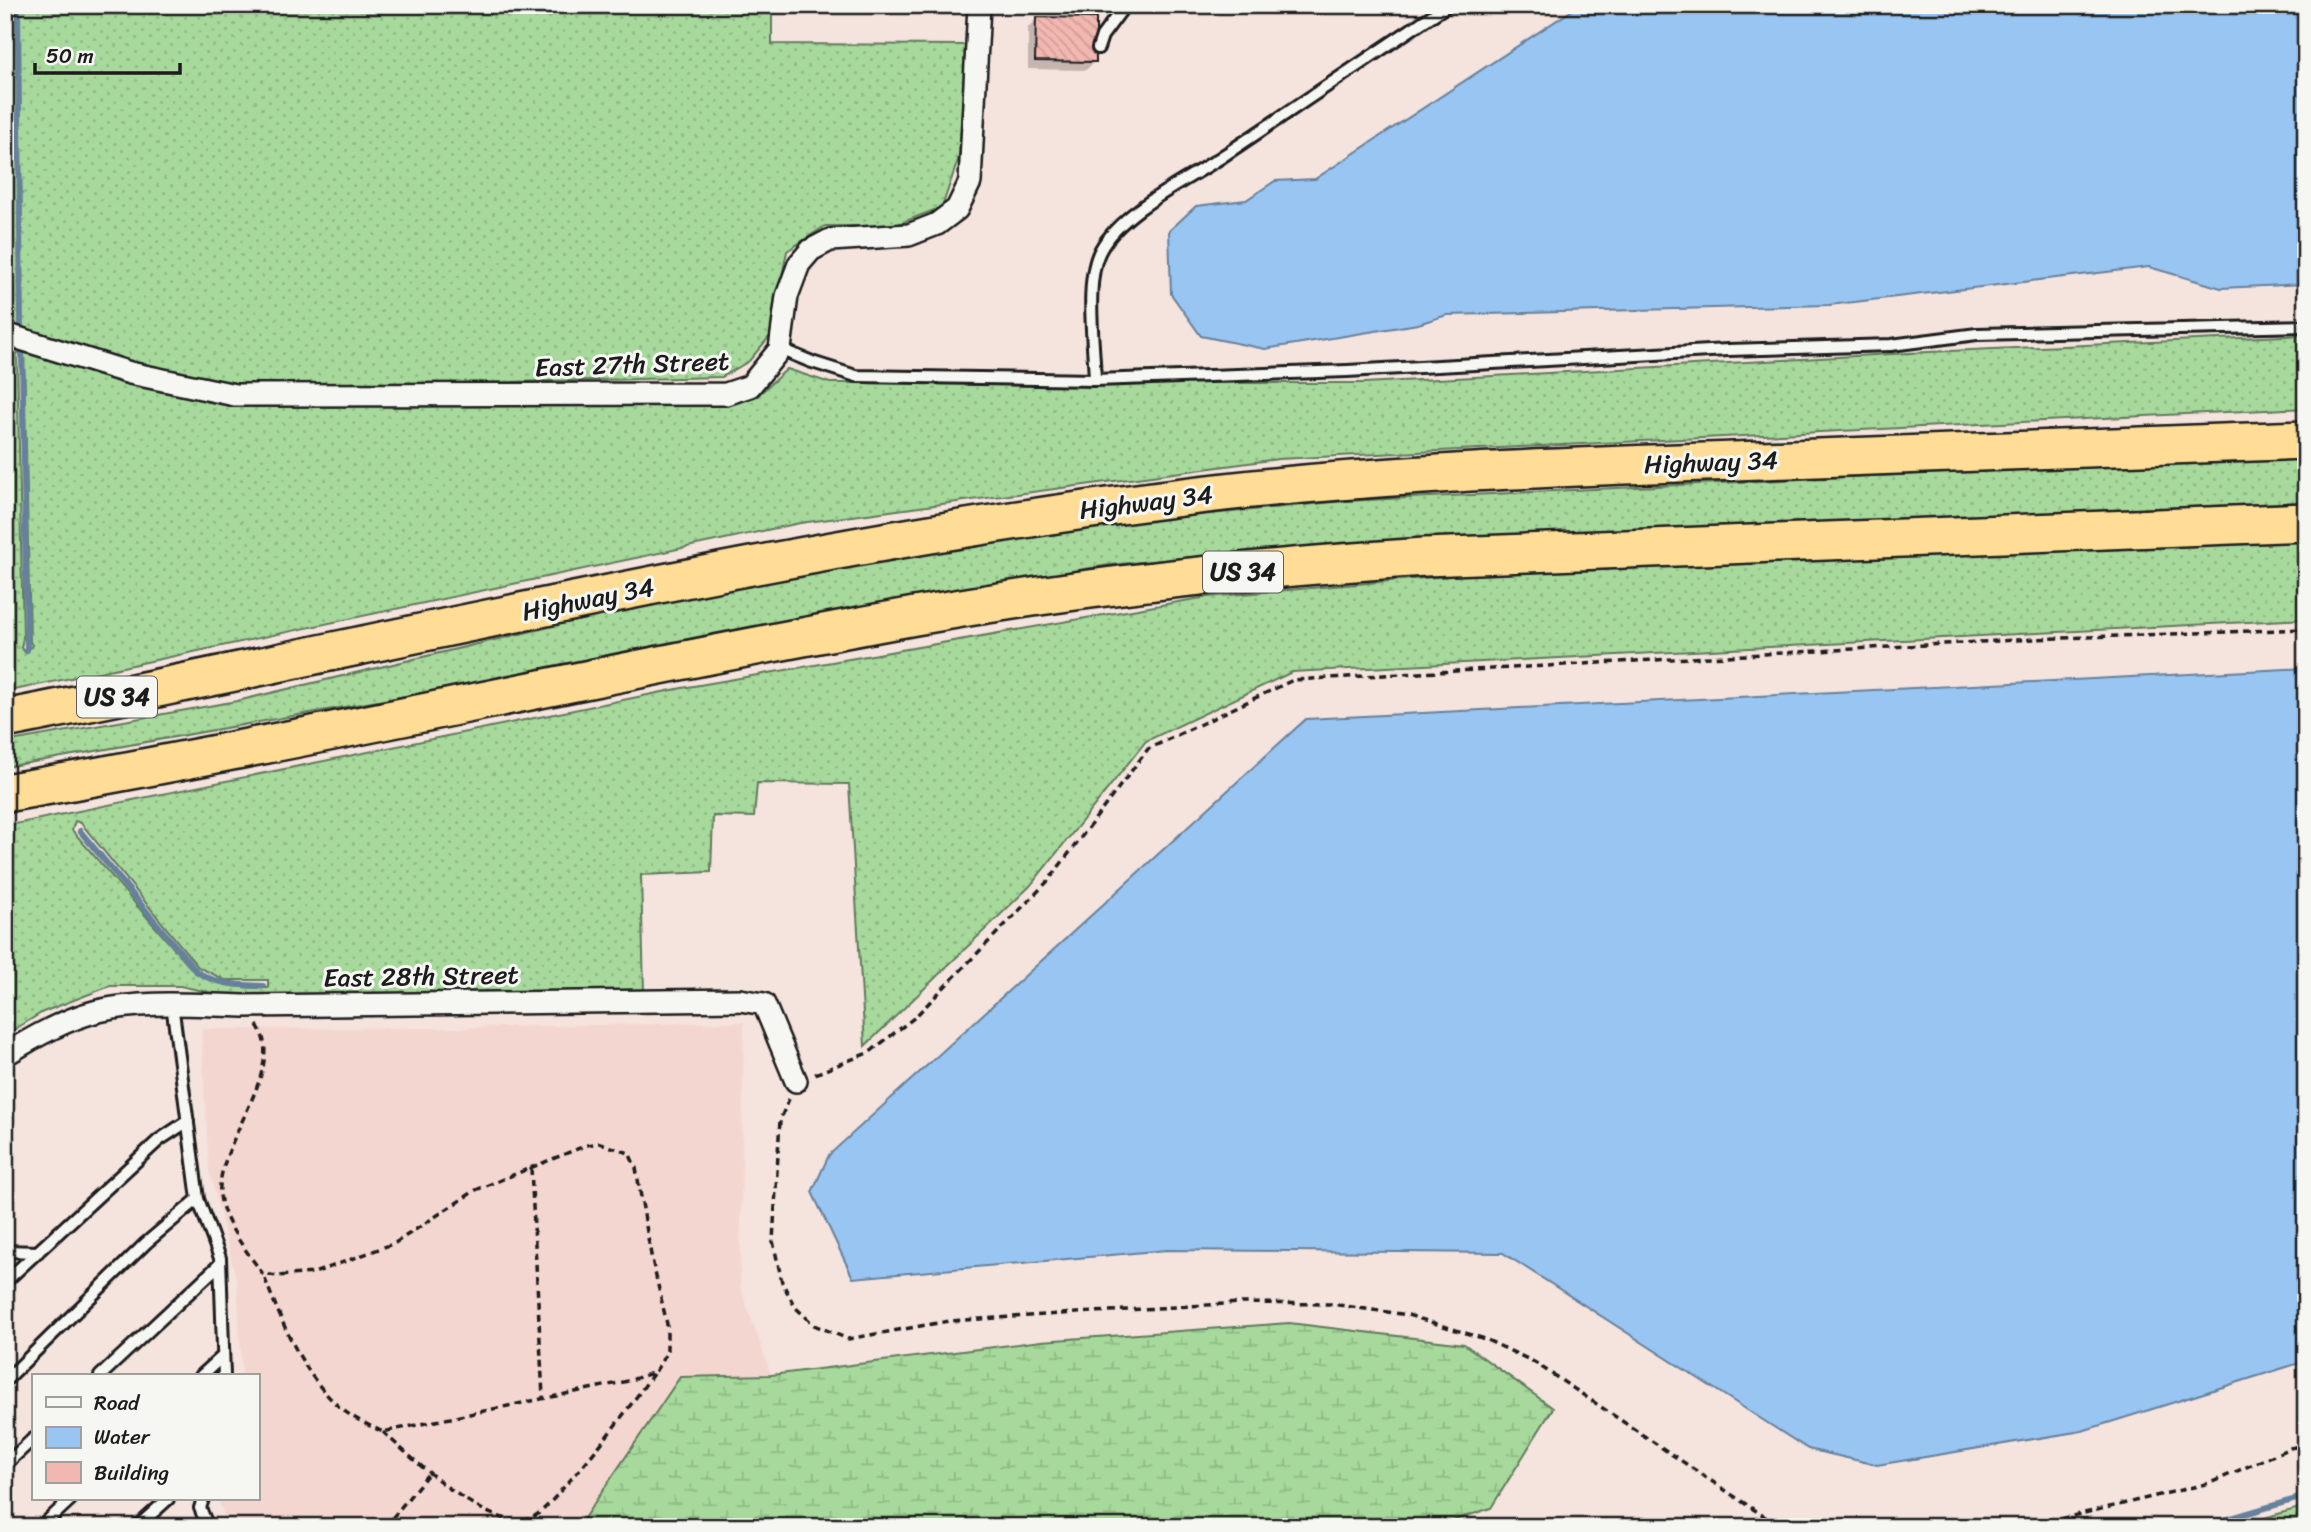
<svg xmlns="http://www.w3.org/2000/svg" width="2311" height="1532" font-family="Sriracha,sans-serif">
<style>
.built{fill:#f4d6d0}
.grass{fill:url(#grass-dots);stroke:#617a5c;stroke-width:2;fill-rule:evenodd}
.wetland{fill:url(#wetland-marsh);stroke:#617a5c;stroke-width:2}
.water{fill:#98c5f2;stroke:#66819c;stroke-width:2}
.shadow{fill:#0003}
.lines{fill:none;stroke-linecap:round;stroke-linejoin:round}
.stream{stroke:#66819c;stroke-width:6}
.building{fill:url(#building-back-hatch);stroke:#1c1c1c;stroke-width:2}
.service-casing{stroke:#1c1c1c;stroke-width:16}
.minor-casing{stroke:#1c1c1c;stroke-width:26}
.trunk-casing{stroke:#1c1c1c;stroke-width:42}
.path{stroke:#1c1c1c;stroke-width:3.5;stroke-dasharray:7 5;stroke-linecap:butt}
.service{stroke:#f6f6f2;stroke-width:10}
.minor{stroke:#f6f6f2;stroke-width:21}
.trunk{stroke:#ffdd96;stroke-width:37}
.labels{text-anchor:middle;stroke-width:6;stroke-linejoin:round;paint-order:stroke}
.shield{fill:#f6f6f2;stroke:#5d5d5c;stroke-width:2}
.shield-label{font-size:24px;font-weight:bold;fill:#1c1c1c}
.street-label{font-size:26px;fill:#1c1c1c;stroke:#f6f6f2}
</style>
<defs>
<pattern id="grass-dots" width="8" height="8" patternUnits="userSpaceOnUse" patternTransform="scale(1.75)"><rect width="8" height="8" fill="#a6d99b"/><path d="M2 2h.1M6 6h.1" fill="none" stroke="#8eba85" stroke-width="1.8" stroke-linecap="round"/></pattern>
<pattern id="wetland-marsh" width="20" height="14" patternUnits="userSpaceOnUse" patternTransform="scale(1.75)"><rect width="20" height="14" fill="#a6d99b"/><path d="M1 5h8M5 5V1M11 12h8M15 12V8" fill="none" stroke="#8eba85"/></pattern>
<pattern id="building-back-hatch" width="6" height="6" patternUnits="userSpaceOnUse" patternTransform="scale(1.75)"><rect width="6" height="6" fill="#f3b7b1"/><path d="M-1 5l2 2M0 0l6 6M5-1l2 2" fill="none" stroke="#d09d98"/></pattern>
</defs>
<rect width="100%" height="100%" fill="#f5e3de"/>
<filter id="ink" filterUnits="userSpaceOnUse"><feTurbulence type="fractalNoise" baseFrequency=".0143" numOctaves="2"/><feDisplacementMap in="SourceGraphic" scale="14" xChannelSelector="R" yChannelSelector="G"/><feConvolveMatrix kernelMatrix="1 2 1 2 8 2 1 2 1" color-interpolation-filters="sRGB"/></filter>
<g filter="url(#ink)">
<!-- built -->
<path class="built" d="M 744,1022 L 740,1286 L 771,1375 L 680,1377 L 578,1527 L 228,1527 L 218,1499 L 257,1499 L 257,1376 L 242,1376 L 237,1282 L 209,1169 L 201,1029 L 457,1028 Z"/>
<!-- grass -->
<path class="grass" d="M 5,5 L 772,5 L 772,44 L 966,45 L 959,157 L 942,207 L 893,226 L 825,226 L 787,251 L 770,336 L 749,361 L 722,377 L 264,388 L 199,382 L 5,330 Z
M 2306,335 L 2306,408 L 1278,459 L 800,523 L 5,692 L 5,342 L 193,398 L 259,404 L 757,396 L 787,369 L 830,383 L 1364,383 L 1928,352 ZM 24,349 L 30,642 L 32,645 L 26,653 L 21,648 L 23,638 L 17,354 Z
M 2306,458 L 2306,502 L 1343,543 L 1109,565 L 905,599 L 581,665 L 5,767 L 5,742 L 237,701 L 566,623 L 897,557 L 1098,525 L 1345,501 L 1824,478 Z
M 2306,540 L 2306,619 L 1292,672 L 1146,741 L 1030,886 L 865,1046 L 849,784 L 757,783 L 754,817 L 713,816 L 711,872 L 641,875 L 644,991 L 236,998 L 180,986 L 110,986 L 43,1012 L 5,1035 L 5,826 L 682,688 L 1207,597 L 1539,568 ZM 75,821 L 81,823 L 198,967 L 225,980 L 268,980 L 268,988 C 240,988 218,987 194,972 L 72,830 Z"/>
<!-- wetland -->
<path class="wetland" d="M 1289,1323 L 1464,1344 L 1553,1408 L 1491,1508 L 1435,1527 L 578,1527 L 680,1377 L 771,1375 L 1041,1341 Z
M 2306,1506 L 2306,1527 L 2233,1527 Z"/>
<!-- water -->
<path class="water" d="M 1580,5 L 2306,5 L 2306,284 L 2221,288 L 2149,267 L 1829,305 L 1447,315 L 1418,324 L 1265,349 L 1201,336 L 1171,294 L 1169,231 L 1196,206 L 1246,200 L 1275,181 L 1315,179 Z
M 2306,668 L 2306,1361 L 2082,1431 L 1877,1465 L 1808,1449 L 1503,1253 L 1167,1250 L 853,1278 L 812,1192 L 829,1155 L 1306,719 Z"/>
<!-- shadow -->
<path class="shadow" d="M 1037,19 L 1094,62 L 1086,70 L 1028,69 L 1028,27 Z"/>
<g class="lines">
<!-- stream -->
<path class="stream" d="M 18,5 L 21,326
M 22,353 L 27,650
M 80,831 L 196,971 C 216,985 239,985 263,986
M 2201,1527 L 2306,1496"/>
</g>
<!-- building -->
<path class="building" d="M 1036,17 L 1096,18 L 1096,62 L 1035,61 Z"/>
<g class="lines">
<defs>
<path id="service" d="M 1098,48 L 1102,36 L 1125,5
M 780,349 L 812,362 L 856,376 L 1095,380 L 1347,371 L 1728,350 L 1891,345 L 1977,334 L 2306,326
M 1095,380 C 1094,344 1084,279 1101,249 C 1123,210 1186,181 1223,156 C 1298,106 1372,55 1448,5
M 172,1004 L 198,1199 L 220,1258 L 224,1376
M 5,1251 L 38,1252
M 5,1282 L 159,1140 L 188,1121
M 100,1376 L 220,1264
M 201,1376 L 223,1356
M 5,1381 L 146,1243 L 198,1199
M 5,1465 L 33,1439
M 203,1499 L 200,1508 L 208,1527
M 41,1527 L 71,1499
M 137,1527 L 168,1499"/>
<path id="minor" d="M 5,334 L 130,373 L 235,395 L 726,394 L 750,386 L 780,349 L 787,296 L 799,264 L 811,250 L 830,240 L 909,235 L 937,224 L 957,209 L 970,182 L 979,5
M 5,1055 C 33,1037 65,1019 98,1011 C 144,1000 196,1005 243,1006 L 740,1000 L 764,1004 L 796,1081"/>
<path id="trunk" d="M 5,719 C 395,642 781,547 1175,498 C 1360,474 1547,468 1734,461 C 1925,454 2115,447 2306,440
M 5,793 C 310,740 611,671 915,616 C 1083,586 1255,568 1425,557 L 2306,522"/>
</defs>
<!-- service casing -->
<use href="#service" class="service-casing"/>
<!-- minor casing -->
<use href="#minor" class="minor-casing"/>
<!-- trunk casing -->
<use href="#trunk" class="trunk-casing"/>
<!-- path -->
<path class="path" d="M 257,1025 C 288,1069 216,1143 220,1194 C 222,1221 247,1252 263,1274 L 277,1276 L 314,1273 L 395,1243 L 476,1190 L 587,1145 L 600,1143 L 629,1153 L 636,1168 L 651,1255 L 667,1324 L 667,1352 L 655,1372 L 628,1381 L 383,1432 C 368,1425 350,1417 337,1405 C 300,1370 281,1320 263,1274
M 815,1074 L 870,1052 L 915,1017 L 1048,881 L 1148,749 L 1293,680 L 2034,639 L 2306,629
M 789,1099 L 780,1120 L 773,1241 L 782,1282 L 795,1307 L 814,1325 L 848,1339 L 949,1321 L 1239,1303 L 1331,1304 L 1408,1315 L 1485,1339 L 1534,1362 L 1780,1527
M 531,1168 L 543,1397
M 383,1432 C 411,1457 488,1532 529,1519 C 543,1513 554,1498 564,1487 C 597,1451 625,1413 653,1374
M 385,1527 L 428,1474
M 2026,1527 L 2210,1483 L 2290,1448 L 2306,1445"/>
<!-- service -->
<use href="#service" class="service"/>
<!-- minor -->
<use href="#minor" class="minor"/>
<!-- trunk -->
<use href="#trunk" class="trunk"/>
</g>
</g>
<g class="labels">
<!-- shield labels -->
<g class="shield">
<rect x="1203" y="551.5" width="80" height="41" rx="5"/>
<rect x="77" y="676.5" width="80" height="41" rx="5"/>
</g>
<g class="shield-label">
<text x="1243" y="580">US 34</text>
<text x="117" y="705">US 34</text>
</g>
<!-- street labels -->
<g class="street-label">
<text transform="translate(632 364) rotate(-2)" y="9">East 27th Street</text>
<text transform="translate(1711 462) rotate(-2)" y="9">Highway 34</text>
<text transform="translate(1146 502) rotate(-7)" y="9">Highway 34</text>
<text transform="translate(588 599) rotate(-11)" y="9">Highway 34</text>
<text transform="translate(421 976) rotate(-1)" y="9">East 28th Street</text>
</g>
</g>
<!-- margin -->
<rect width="2311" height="1532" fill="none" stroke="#f6f6f2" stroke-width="28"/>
<rect x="14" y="14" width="2283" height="1504" fill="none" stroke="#1c1c1c" stroke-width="2.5" filter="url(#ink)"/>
<!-- legend -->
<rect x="32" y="1374" width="228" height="126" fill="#f6f6f2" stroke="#9f9f9c" stroke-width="2"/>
<rect x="46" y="1397" width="35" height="10" fill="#f6f6f2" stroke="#9f9f9c" stroke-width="2"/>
<text x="94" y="1410" font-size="21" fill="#1c1c1c">Road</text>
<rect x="46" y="1427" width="35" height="21" fill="#98c5f2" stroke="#9f9f9c" stroke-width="2"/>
<text x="94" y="1444" font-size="21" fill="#1c1c1c">Water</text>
<rect x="46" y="1462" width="35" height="21" fill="#f3b7b1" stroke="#9f9f9c" stroke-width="2"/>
<text x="94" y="1480" font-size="21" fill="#1c1c1c">Building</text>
<!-- scale -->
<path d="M35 63v10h145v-10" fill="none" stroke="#1c1c1c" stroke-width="3.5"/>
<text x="46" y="63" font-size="21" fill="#1c1c1c" stroke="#f6f6f2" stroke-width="5" paint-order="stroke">50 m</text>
</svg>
